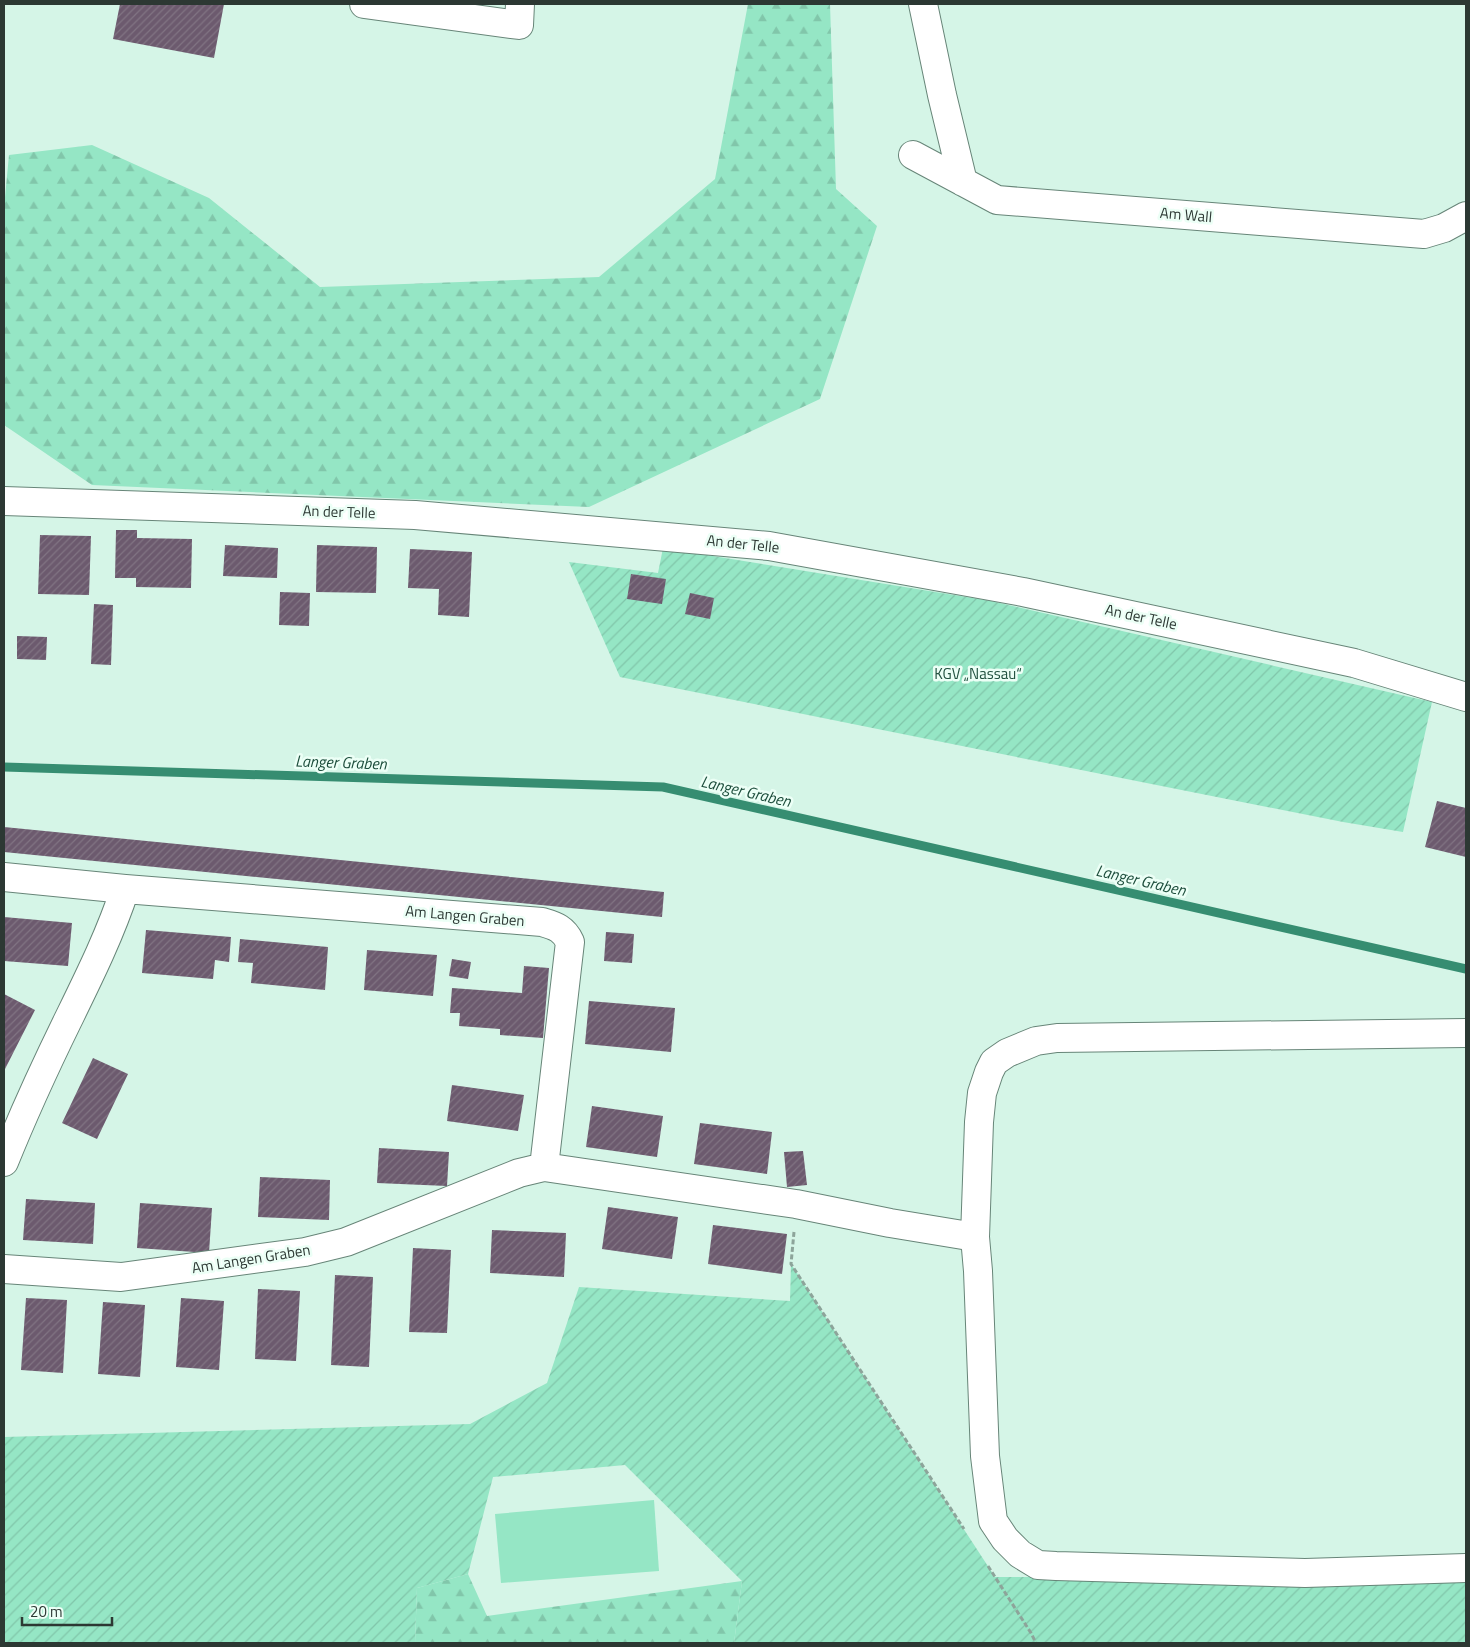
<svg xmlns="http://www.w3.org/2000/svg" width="1470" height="1647" font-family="'Titillium Web',sans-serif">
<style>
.forest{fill:url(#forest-firs)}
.garden{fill:url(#garden-furrows)}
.pitch{fill:#95e6c5}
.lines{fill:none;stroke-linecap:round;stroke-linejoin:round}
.stream{stroke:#368d71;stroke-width:9}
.building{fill:url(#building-hatch)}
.minor-casing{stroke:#678578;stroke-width:30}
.path{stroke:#8da49a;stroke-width:3;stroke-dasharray:5 2.5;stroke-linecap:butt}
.minor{stroke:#fff;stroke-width:28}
.labels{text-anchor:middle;stroke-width:5;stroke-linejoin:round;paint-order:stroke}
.street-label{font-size:15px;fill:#2c3833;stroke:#ecfff6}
.park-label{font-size:15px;fill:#225240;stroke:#ecfff6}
.water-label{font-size:16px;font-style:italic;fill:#1d4e3c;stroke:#ecfff6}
</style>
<defs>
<pattern id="forest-firs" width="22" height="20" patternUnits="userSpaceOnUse" patternTransform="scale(1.25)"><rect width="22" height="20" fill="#95e6c5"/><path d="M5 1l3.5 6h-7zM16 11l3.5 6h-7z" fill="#81c6aa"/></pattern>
<pattern id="garden-furrows" width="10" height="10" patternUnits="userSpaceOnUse" patternTransform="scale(1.25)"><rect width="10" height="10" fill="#95e6c5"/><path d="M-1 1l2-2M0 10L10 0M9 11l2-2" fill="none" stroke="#81c6aa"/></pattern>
<pattern id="building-hatch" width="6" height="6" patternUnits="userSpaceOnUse" patternTransform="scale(1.25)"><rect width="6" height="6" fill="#6c5a6e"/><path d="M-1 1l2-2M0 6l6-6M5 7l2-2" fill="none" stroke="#817483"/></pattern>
</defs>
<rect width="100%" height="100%" fill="#d5f5e7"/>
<!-- forest -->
<path class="forest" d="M 748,4 L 830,4 L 836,189 L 877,226 L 820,399 L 589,507 L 92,485 L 4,425 L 4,208 L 9,155 L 92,145 L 209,198 L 320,287 L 599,277 L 715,179 Z
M 468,1574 L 487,1616 L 742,1581 L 734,1643 L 415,1643 L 417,1588 Z"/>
<!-- garden -->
<path class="garden" d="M 663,548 L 991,601 L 1432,702 L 1403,832 L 1343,822 L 1041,762 L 620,677 L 569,562 L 658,573 Z
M 791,1264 L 995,1577 L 1466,1578 L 1466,1643 L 734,1643 L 742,1581 L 625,1465 L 493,1477 L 468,1574 L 417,1588 L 415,1643 L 4,1643 L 4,1437 L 470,1424 L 547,1383 L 579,1287 L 790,1301 Z"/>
<!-- pitch -->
<path class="pitch" d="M 654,1500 L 659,1571 L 501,1583 L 495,1514 Z"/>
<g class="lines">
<!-- stream -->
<path class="stream" d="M 4,767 L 663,787 L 1466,969"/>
</g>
<!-- building -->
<path class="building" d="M 120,4 L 224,4 L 214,58 L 113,39 Z
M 116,530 L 137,530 L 137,538 L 192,539 L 191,588 L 136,587 L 136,578 L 115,578 Z
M 40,535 L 91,536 L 89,595 L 38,594 Z
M 225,545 L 278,548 L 277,578 L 223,576 Z
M 317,545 L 377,547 L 376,593 L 316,592 Z
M 410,549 L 472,552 L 469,617 L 438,615 L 439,589 L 408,588 Z
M 631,574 L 666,579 L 662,604 L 627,599 Z
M 280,592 L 310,593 L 309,626 L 279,625 Z
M 690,593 L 714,598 L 710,619 L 685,614 Z
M 94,604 L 113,605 L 111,665 L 91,664 Z
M 17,636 L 47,637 L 46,660 L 17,659 Z
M 1437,801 L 1466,808 L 1466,857 L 1425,847 Z
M 4,827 L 664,892 L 662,917 L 4,852 Z
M 4,917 L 72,923 L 68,966 L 4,961 Z
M 146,930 L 231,937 L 229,962 L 215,960 L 213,979 L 142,973 Z
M 606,932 L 634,934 L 632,963 L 604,961 Z
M 240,939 L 328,947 L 325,990 L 251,983 L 253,963 L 238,962 Z
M 367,950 L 437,955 L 433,996 L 364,990 Z
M 452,959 L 471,962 L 468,979 L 449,976 Z
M 524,966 L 549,968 L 543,1038 L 500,1035 L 500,1029 L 459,1026 L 460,1013 L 450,1013 L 452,988 L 522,993 Z
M 4,994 L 35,1010 L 4,1071 Z
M 589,1001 L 675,1008 L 671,1052 L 585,1044 Z
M 93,1058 L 128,1074 L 97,1139 L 62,1123 Z
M 452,1085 L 524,1095 L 518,1131 L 447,1121 Z
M 592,1106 L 663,1116 L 657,1157 L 586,1147 Z
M 700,1123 L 772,1132 L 767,1174 L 694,1164 Z
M 379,1148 L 449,1152 L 447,1186 L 377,1183 Z
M 803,1151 L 807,1185 L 787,1187 L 784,1152 Z
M 260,1177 L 330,1180 L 329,1220 L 258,1217 Z
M 26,1199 L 95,1203 L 93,1244 L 23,1240 Z
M 140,1203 L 212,1208 L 209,1253 L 137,1248 Z
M 608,1207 L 678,1217 L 672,1259 L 602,1249 Z
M 713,1225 L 787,1234 L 782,1274 L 708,1264 Z
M 492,1230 L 566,1233 L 564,1277 L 490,1273 Z
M 413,1248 L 451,1250 L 447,1333 L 409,1332 Z
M 335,1275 L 373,1277 L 369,1367 L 331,1365 Z
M 258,1289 L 300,1291 L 296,1361 L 255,1359 Z
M 26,1298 L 67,1300 L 63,1373 L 21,1370 Z
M 181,1298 L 224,1301 L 219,1370 L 176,1367 Z
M 103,1302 L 145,1305 L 140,1377 L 98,1374 Z"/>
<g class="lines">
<defs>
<path id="minor" d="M 364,4 L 519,25 L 520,4
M 923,4 L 942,95 L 963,182
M 913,155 L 997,200 L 1424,234 L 1444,228 L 1466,216
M 4,501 L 415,515 L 769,546 L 1023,592 L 1354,663 L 1466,697
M 4,877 L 125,889 L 542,922 C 556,926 564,929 570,942 L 544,1167 L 519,1173 L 346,1242 L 305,1252 L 121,1277 L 4,1269
M 1466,1033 L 1057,1038 L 1036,1041 L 1007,1053 L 994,1062 L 989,1072 L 982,1093 L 979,1122 L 975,1237 L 978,1271 L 985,1456 L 993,1521 L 1005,1539 L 1020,1554 L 1038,1565 L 1056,1566 L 1305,1573 L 1466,1568
M 4,1162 C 23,1115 44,1069 67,1022 C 88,979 110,935 125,889
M 544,1167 L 796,1204 L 890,1223 L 975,1237"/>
</defs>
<!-- minor casing -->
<use href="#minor" class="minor-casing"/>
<!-- path -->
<path class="path" d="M 794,1232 L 791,1264 L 964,1529
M 988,1566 L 1031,1633 L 1036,1643"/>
<!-- minor -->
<use href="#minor" class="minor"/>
</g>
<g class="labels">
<!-- street labels -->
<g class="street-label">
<text transform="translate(1186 215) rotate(5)" y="5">Am Wall</text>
<text transform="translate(339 512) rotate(2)" y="5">An der Telle</text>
<text transform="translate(743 544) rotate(6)" y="5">An der Telle</text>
<text transform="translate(1141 617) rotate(12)" y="5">An der Telle</text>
<text transform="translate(465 916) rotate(5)" y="5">Am Langen Graben</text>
<text transform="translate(251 1259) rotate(-9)" y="5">Am Langen Graben</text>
</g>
<!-- park labels -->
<g class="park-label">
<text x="978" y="679">KGV „Nassau“</text>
</g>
<!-- water labels -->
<g class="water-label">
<text transform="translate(341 762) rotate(2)" y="6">Langer Graben</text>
<text transform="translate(746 791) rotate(13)" y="6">Langer Graben</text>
<text transform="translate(1141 880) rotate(13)" y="6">Langer Graben</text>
</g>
</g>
<!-- border -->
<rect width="1470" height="1647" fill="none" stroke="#2c3833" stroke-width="10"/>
<!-- scale -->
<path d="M22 1617v8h90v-8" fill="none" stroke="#2c3833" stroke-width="2.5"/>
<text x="30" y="1617" font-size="15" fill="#2c3833" stroke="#ecfff6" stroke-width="4" paint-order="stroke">20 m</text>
</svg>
